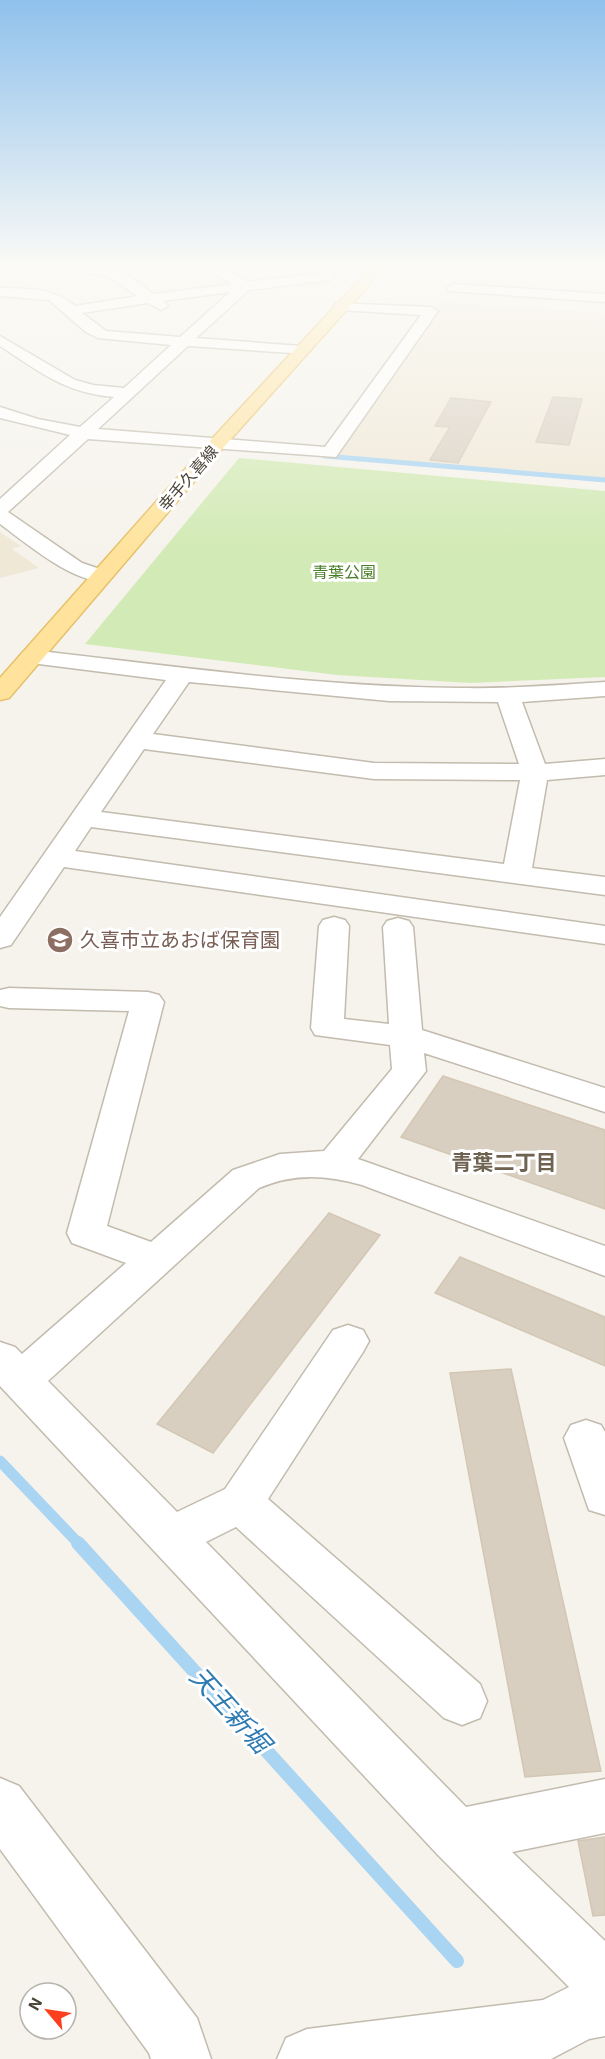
<svg xmlns="http://www.w3.org/2000/svg" width="605" height="2059" font-family="'Exo 2','Noto Sans JP',sans-serif">
<style>
.education{fill:#efe8d6}
.green{fill:#d2eab5}
.lines{fill:none;stroke-linecap:round;stroke-linejoin:round}
.stream-far2{stroke:#a9d4f2;stroke-width:5}
.stream-far1{stroke:#a9d4f2;stroke-width:11}
.stream{stroke:#a9d4f2;stroke-width:14}
.building{fill:#d8cfc1;stroke:#d3c7b4;stroke-width:1.5}
.minor-casing{stroke:#c2bbae;stroke-width:3}
.major-casing{stroke:#e6c16a;stroke-width:3}
.minor{fill:#fff;fill-rule:evenodd}
.major{fill:#ffe39c;fill-rule:evenodd}
.labels{text-anchor:middle;stroke-width:6;stroke-linejoin:round;paint-order:stroke}
.far-street-label{font-size:16px;fill:#4b4439;stroke:#fff}
.far-park-label{font-size:16px;fill:#4a7f2a;stroke:#fff}
.education-label{font-size:20px;fill:#785e54;stroke:#fff;text-anchor:start}
.neighbourhood-label{font-size:21px;font-weight:bold;fill:#6e6250;stroke:#fff}
.near-water-label{font-size:26px;font-style:italic;fill:#2e7ab2;stroke:#fff}
</style>
<rect width="100%" height="100%" fill="#f6f3ec"/>
<!-- education -->
<path class="education" d="M 441,302 L 605,313 L 605,478 L 336,456 Z
M 0,532 L 21,546 L 12,549 L 39,568 L 0,578 Z"/>
<!-- green -->
<path class="green" d="M 239,458 L 605,491 L 605,677 L 471,683 L 337,675 L 85,644 Z"/>
<g class="lines">
<!-- stream-far2 -->
<path class="stream-far2" d="M 325,456 L 605,480"/>
<!-- stream-far1 -->
<path class="stream-far1" d="M 0,1461 L 80,1545"/>
<!-- stream -->
<path class="stream" d="M 78,1543 L 457,1961"/>
</g>
<!-- building -->
<path class="building" d="M 553,397 L 582,399 L 569,445 L 536,442 Z
M 451,398 L 491,402 L 458,463 L 430,460 L 450,427 L 435,426 Z
M 443,1076 L 605,1130 L 605,1209 L 401,1137 Z
M 329,1213 L 380,1235 L 213,1453 L 157,1424 Z
M 460,1257 L 605,1317 L 605,1366 L 435,1293 Z
M 511,1369 L 601,1771 L 525,1777 L 450,1373 Z
M 605,1837 L 605,1915 L 593,1916 L 578,1841 Z"/>
<g class="lines">
<defs>
<path id="minor" d="M 32,266 L 108,267 L 124,272 L 153,294 L 232,284 L 204,266 L 219,266 L 248,282 L 329,272 L 336,276 L 329,280 L 249,290 L 196,338 L 301,346 L 309,351 L 306,354 L 188,346 L 98,429 L 325,447 L 421,315 L 341,310 L 334,306 L 336,303 L 431,307 L 438,311 L 336,457 L 88,439 L 8,512 L 82,563 L 109,572 L 113,576 L 109,580 C 78,588 25,542 0,524 L 0,499 L 70,435 L 0,418 L 0,407 L 38,419 L 80,427 L 114,397 C 65,393 40,372 0,346 L 0,336 L 75,380 L 93,385 L 124,388 L 171,345 L 98,338 L 86,332 L 49,300 L 0,296 L 0,288 C 27,289 53,287 75,306 L 138,296 L 106,275 L 39,270 ZM 230,292 L 180,337 L 106,331 L 82,313 L 148,303 L 161,310 L 168,306 L 163,301 Z
M 454,284 L 605,294 L 605,302 L 449,291 L 447,288 Z
M 31,650 C 174,666 316,687 460,688 C 509,689 557,685 605,682 L 605,696 L 522,702 L 545,764 L 605,759 L 605,775 L 547,780 L 532,868 L 605,877 L 605,895 L 91,827 L 75,851 L 605,926 L 605,944 L 64,867 L 11,945 L 0,948 L 0,917 L 166,680 L 23,662 L 19,657 L 23,652 ZM 189,682 L 389,701 L 498,702 L 519,764 L 374,763 L 153,734 ZM 144,749 L 374,779 L 520,780 L 504,864 L 101,812 Z
M 334,917 L 345,920 L 349,926 L 344,1019 L 389,1024 L 383,927 L 387,921 L 398,918 L 409,921 L 413,927 L 422,1030 L 605,1088 L 605,1112 L 424,1053 L 426,1071 L 358,1159 L 605,1246 L 605,1276 L 362,1185 C 324,1175 295,1173 259,1188 L 48,1381 L 177,1512 L 225,1489 L 333,1330 L 348,1325 L 363,1330 L 369,1341 L 363,1352 L 268,1499 L 480,1684 L 487,1701 L 480,1718 L 462,1725 L 444,1718 L 236,1527 L 206,1542 L 466,1807 L 605,1779 L 605,1833 L 512,1852 L 605,1941 L 605,2036 L 589,2039 L 551,2059 L 277,2059 L 286,2038 L 307,2029 L 543,2000 L 569,1987 L 438,1855 L 0,1386 L 0,1342 L 15,1347 L 22,1354 L 126,1263 L 72,1243 L 67,1233 L 129,1011 L 9,1008 L 0,1006 L 0,990 L 9,988 L 148,992 L 159,995 L 164,1002 L 107,1226 L 151,1242 L 233,1170 L 280,1154 L 324,1151 L 392,1069 L 390,1045 L 315,1035 L 311,1028 L 319,926 L 323,920 Z
M 586,1420 L 601,1425 L 605,1432 L 605,1515 L 589,1510 L 564,1438 L 571,1425 Z
M 0,1778 L 19,1786 L 197,2018 L 211,2059 L 151,2059 L 149,2053 L 0,1849 Z"/>
<path id="major" d="M 372,266 L 386,266 L 222,449 L 9,698 L 0,700 L 0,678 L 210,441 Z"/>
</defs>
<!-- minor casing -->
<use href="#minor" class="minor-casing"/>
<!-- major casing -->
<use href="#major" class="major-casing"/>
<!-- minor -->
<use href="#minor" class="minor"/>
<!-- major -->
<use href="#major" class="major"/>
</g>
<!-- sky -->
<linearGradient id="sky" x2="0" y2="1"><stop stop-color="#8fc1ec"/><stop offset="0.48" stop-color="#fbfaf6"/><stop offset="1" stop-color="#fbfaf6" stop-opacity="0"/></linearGradient>
<rect width="605" height="554" fill="url(#sky)"/>
<!-- icons -->
<defs>
<symbol id="school-disc" viewBox="-11 -11 22 22"><circle r="9.5" fill="#8d6e63" stroke="#fff"/><path d="M0-5L7-2L0 1L-7-2ZM-4 1L0 2.5L4 1V4Q0 6-4 4Z" fill="#fff"/></symbol>
</defs>
<g fill-rule="evenodd">
<use href="#school-disc" x="45" y="925" width="30" height="30"/>
</g>
<g class="labels">
<!-- far-street labels -->
<g class="far-street-label">
<text transform="translate(188 478) rotate(-49)" y="6">幸手久喜線</text>
</g>
<!-- far-park labels -->
<g class="far-park-label">
<text x="344" y="578">青葉公園</text>
</g>
<!-- education labels -->
<g class="education-label">
<text x="80" y="947">久喜市立あおば保育園</text>
</g>
<!-- neighbourhood labels -->
<g class="neighbourhood-label">
<text x="504" y="1170">青葉二丁目</text>
</g>
<!-- near-water labels -->
<g class="near-water-label">
<text transform="translate(230 1710) rotate(48)" y="9">天王新堀</text>
</g>
</g>
<!-- north arrow -->
<g transform="translate(48 2011) rotate(299)"><circle r="28" fill="#ffffff" stroke="#b7b4b0" stroke-width="1.5"/>
<path d="M0-4.5L10 22L0 15L-10 22Z" fill="#fc3f1d"/>
<text y="-9" font-size="16" font-weight="bold" text-anchor="middle" fill="#4b4439">N</text>
</g>
</svg>
